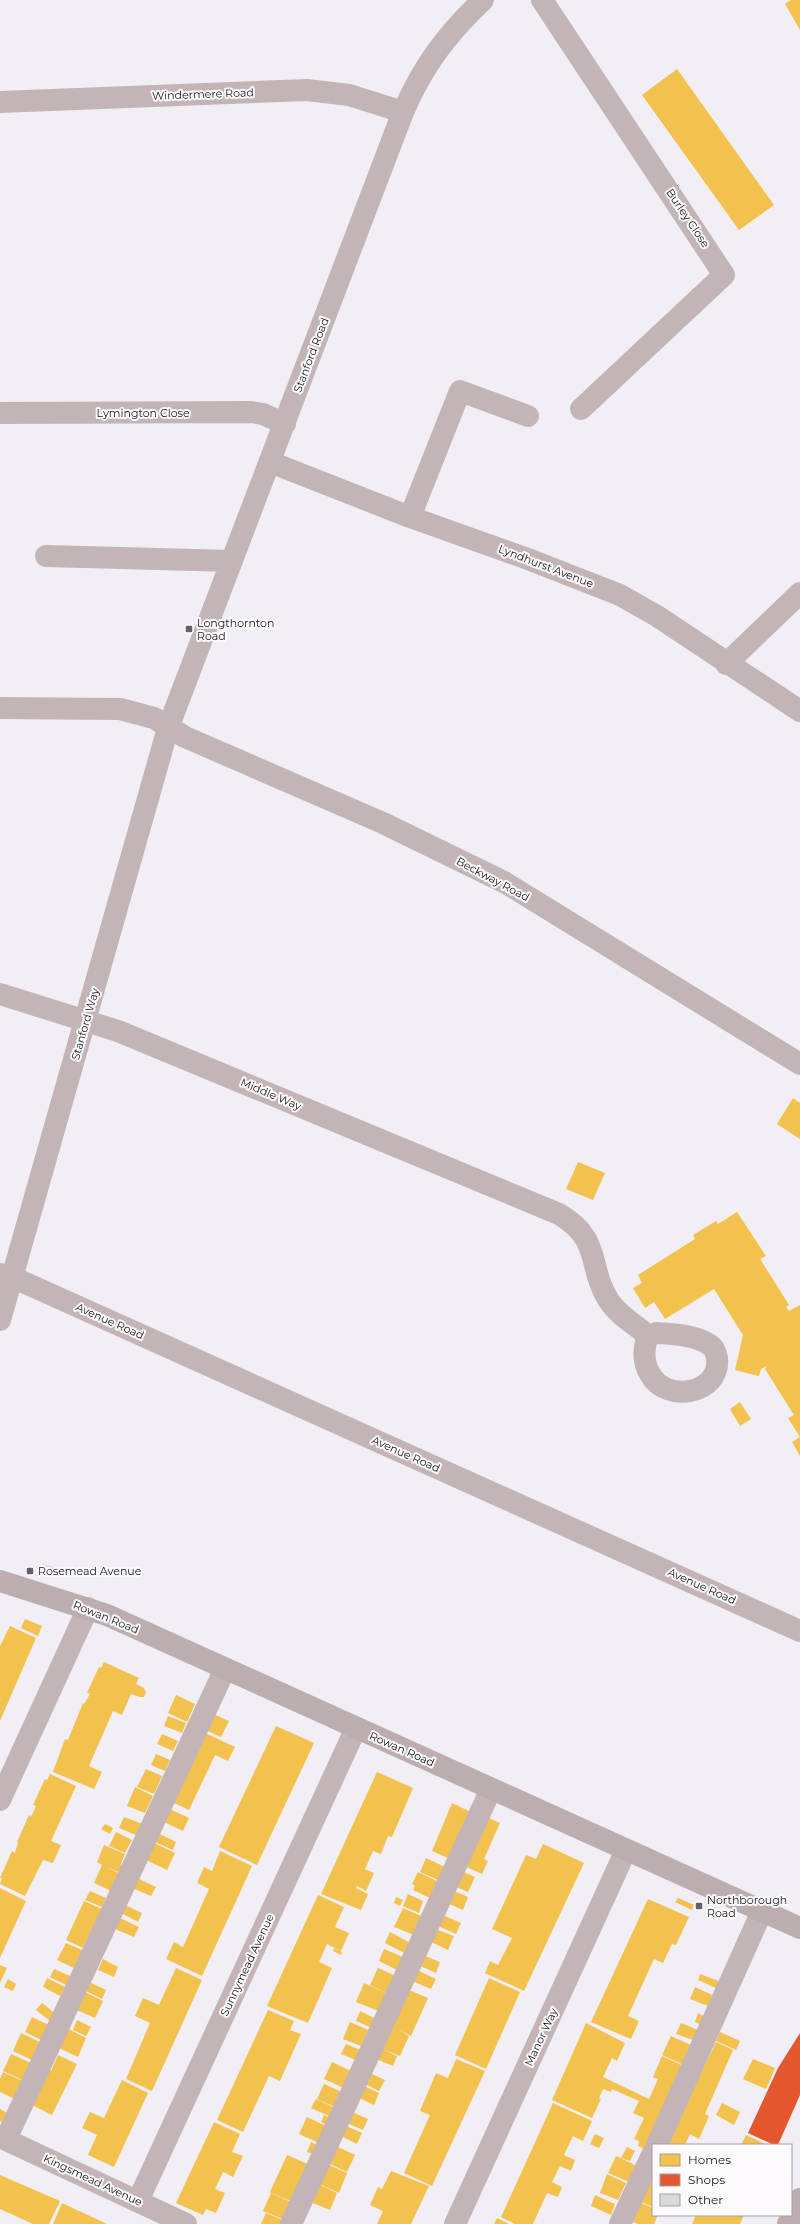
<svg xmlns="http://www.w3.org/2000/svg" width="800" height="2224" font-family="Montserrat,sans-serif">
<style>
.homes{fill:#f2c14e}
.shops{fill:#e4572e}
.building{fill:#dad7dd}
.lines{fill:none;stroke-linecap:round;stroke-linejoin:round}
.minor{stroke:#c3b5b5;stroke-width:22}
.major{stroke:#bcadae;stroke-width:22}
.poi-dot{fill:#646268;stroke:#fcfafd;stroke-width:1.5}
.labels{text-anchor:middle;stroke-width:4;stroke-linejoin:round;paint-order:stroke}
.street-label{font-size:11px;fill:#18161b;stroke:#fcfafd}
.poi-label{font-size:11px;fill:#18161b;stroke:#fcfafd;text-anchor:start}
</style>
<rect width="100%" height="100%" fill="#f2eef6"/>
<!-- homes -->
<path class="homes" d="M 791,0 L 800,0 L 800,30 L 785,4 Z
M 677,69 L 774,205 L 739,230 L 642,95 Z
M 793,1098 L 800,1103 L 800,1139 L 777,1124 Z
M 578,1162 L 605,1173 L 593,1200 L 566,1189 Z
M 737,1212 L 766,1256 L 760,1259 L 789,1305 L 786,1307 L 789,1311 L 800,1305 L 800,1437 L 788,1418 L 794,1415 L 765,1369 L 767,1366 L 761,1369 L 759,1376 L 735,1370 L 743,1335 L 714,1289 L 665,1319 L 654,1302 L 645,1308 L 633,1288 L 642,1283 L 638,1275 L 695,1239 L 693,1235 L 716,1221 L 718,1224 Z
M 740,1402 L 751,1419 L 740,1426 L 730,1409 Z
M 800,1437 L 800,1456 L 792,1442 Z
M 25,1619 L 42,1626 L 38,1636 L 21,1628 Z
M 10,1626 L 36,1638 L 0,1721 L 0,1646 Z
M 104,1662 L 139,1678 L 136,1684 L 144,1688 L 146,1692 L 144,1697 L 140,1697 L 131,1694 L 122,1715 L 113,1711 L 89,1766 L 102,1772 L 94,1789 L 53,1772 L 65,1739 L 68,1740 L 83,1703 L 84,1704 L 90,1694 L 87,1693 L 99,1667 L 101,1668 Z
M 176,1695 L 195,1704 L 187,1722 L 168,1713 Z
M 209,1712 L 229,1721 L 221,1737 L 201,1728 Z
M 168,1716 L 186,1723 L 182,1733 L 164,1726 Z
M 276,1726 L 314,1743 L 257,1865 L 219,1847 Z
M 203,1732 L 235,1747 L 228,1761 L 215,1755 L 189,1810 L 168,1800 L 193,1746 L 212,1754 L 196,1747 Z
M 162,1734 L 178,1741 L 173,1751 L 157,1744 Z
M 156,1754 L 170,1760 L 165,1771 L 151,1765 Z
M 146,1769 L 162,1776 L 154,1794 L 137,1787 Z
M 377,1772 L 413,1788 L 392,1837 L 388,1836 L 381,1854 L 373,1851 L 365,1869 L 374,1873 L 366,1891 L 357,1886 L 356,1888 L 368,1894 L 361,1910 L 321,1894 Z
M 50,1774 L 76,1786 L 51,1841 L 61,1845 L 53,1863 L 43,1860 L 25,1896 L 0,1884 L 2,1878 L 0,1878 L 12,1851 L 15,1853 L 18,1842 L 17,1842 L 29,1815 L 31,1817 L 36,1806 L 33,1805 L 45,1779 L 47,1780 Z
M 135,1787 L 153,1796 L 145,1813 L 127,1806 Z
M 452,1803 L 473,1813 L 452,1860 L 432,1851 Z
M 170,1809 L 189,1818 L 183,1831 L 164,1822 Z
M 484,1816 L 500,1823 L 484,1859 L 488,1861 L 482,1874 L 462,1865 Z
M 124,1817 L 143,1824 L 138,1836 L 119,1828 Z
M 105,1824 L 113,1828 L 110,1834 L 101,1829 Z
M 116,1832 L 132,1840 L 125,1853 L 109,1846 Z
M 158,1833 L 176,1842 L 173,1850 L 155,1842 Z
M 152,1842 L 175,1853 L 167,1870 L 144,1859 Z
M 543,1844 L 584,1863 L 524,1991 L 485,1973 L 490,1961 L 498,1965 L 512,1938 L 492,1929 L 526,1855 L 536,1859 Z
M 104,1845 L 125,1854 L 121,1863 L 121,1873 L 107,1867 L 122,1875 L 113,1892 L 94,1883 L 102,1865 L 97,1862 Z
M 220,1851 L 252,1866 L 202,1976 L 166,1959 L 174,1942 L 183,1947 L 209,1889 L 197,1883 L 204,1867 L 212,1871 Z
M 426,1858 L 445,1867 L 438,1880 L 420,1872 Z
M 459,1870 L 475,1877 L 468,1892 L 452,1885 Z
M 418,1872 L 437,1881 L 430,1898 L 413,1890 L 415,1886 L 412,1884 Z
M 137,1878 L 156,1887 L 151,1896 L 132,1888 Z
M 0,1888 L 26,1901 L 0,1958 Z
M 450,1889 L 468,1897 L 463,1910 L 445,1902 Z
M 90,1891 L 106,1898 L 102,1907 L 85,1900 Z
M 408,1894 L 423,1901 L 419,1913 L 403,1906 Z
M 318,1895 L 344,1907 L 335,1927 L 349,1933 L 341,1951 L 327,1944 L 319,1962 L 332,1968 L 308,2023 L 267,2006 Z
M 396,1897 L 403,1900 L 400,1906 L 394,1903 Z
M 678,1898 L 694,1905 L 692,1910 L 675,1902 Z
M 648,1899 L 689,1917 L 676,1945 L 672,1944 L 663,1963 L 654,1959 L 628,2016 L 639,2021 L 631,2039 L 591,2022 Z
M 84,1901 L 102,1909 L 83,1948 L 66,1940 Z
M 125,1905 L 142,1913 L 138,1922 L 121,1913 Z
M 403,1908 L 421,1916 L 414,1935 L 394,1927 Z
M 443,1915 L 461,1923 L 456,1934 L 438,1926 Z
M 120,1918 L 139,1927 L 134,1937 L 115,1929 Z
M 435,1929 L 454,1936 L 448,1950 L 429,1941 Z
M 390,1932 L 409,1942 L 404,1953 L 385,1943 Z
M 66,1943 L 84,1951 L 76,1969 L 57,1960 Z
M 334,1948 L 342,1952 L 341,1955 L 333,1951 Z
M 384,1949 L 403,1957 L 397,1970 L 379,1961 Z
M 423,1955 L 440,1962 L 436,1973 L 418,1965 Z
M 103,1959 L 118,1967 L 114,1977 L 98,1970 Z
M 0,1965 L 7,1968 L 0,1983 Z
M 176,1968 L 202,1980 L 152,2091 L 126,2079 L 150,2023 L 135,2016 L 143,1998 L 159,2005 Z
M 378,1968 L 394,1975 L 386,1993 L 370,1985 Z
M 54,1969 L 70,1976 L 66,1985 L 50,1977 Z
M 417,1970 L 436,1979 L 431,1989 L 412,1981 Z
M 700,1974 L 721,1982 L 718,1989 L 698,1980 Z
M 47,1978 L 65,1987 L 60,1996 L 43,1987 Z
M 489,1978 L 520,1992 L 486,2069 L 455,2055 Z
M 8,1979 L 16,1984 L 13,1991 L 4,1987 Z
M 89,1982 L 106,1990 L 102,1999 L 86,1991 Z
M 364,1983 L 388,1994 L 381,2012 L 356,2002 Z
M 695,1987 L 712,1995 L 708,2006 L 690,1999 Z
M 81,1990 L 103,2001 L 95,2018 L 72,2008 Z
M 409,1990 L 428,1998 L 411,2036 L 399,2030 L 409,2036 L 400,2056 L 382,2049 L 397,2056 L 393,2066 L 376,2059 Z
M 42,2003 L 56,2014 L 50,2021 L 36,2010 Z
M 268,2010 L 294,2021 L 290,2030 L 301,2034 L 280,2081 L 269,2076 L 243,2132 L 217,2120 Z
M 360,2011 L 376,2019 L 372,2028 L 356,2021 Z
M 698,2013 L 705,2017 L 701,2025 L 695,2022 Z
M 32,2017 L 49,2025 L 41,2040 L 25,2032 Z
M 77,2020 L 91,2027 L 86,2036 L 73,2030 Z
M 350,2022 L 368,2030 L 361,2046 L 343,2039 Z
M 586,2023 L 625,2043 L 617,2061 L 612,2058 L 603,2077 L 649,2099 L 658,2079 L 653,2077 L 662,2056 L 684,2066 L 644,2149 L 638,2146 L 639,2141 L 634,2139 L 644,2118 L 633,2113 L 639,2101 L 612,2089 L 611,2092 L 603,2089 L 599,2098 L 601,2099 L 592,2118 L 552,2100 Z
M 681,2023 L 698,2030 L 693,2040 L 676,2034 Z
M 65,2027 L 86,2038 L 78,2057 L 55,2046 Z
M 720,2032 L 740,2041 L 736,2050 L 716,2041 Z
M 21,2033 L 42,2043 L 34,2061 L 13,2051 Z
M 671,2036 L 693,2046 L 684,2065 L 662,2055 Z
M 716,2042 L 733,2050 L 705,2114 L 709,2116 L 699,2139 L 690,2134 L 685,2145 L 666,2145 Z
M 346,2044 L 363,2051 L 358,2061 L 341,2054 Z
M 11,2054 L 31,2063 L 22,2080 L 3,2071 Z
M 58,2055 L 77,2064 L 52,2115 L 30,2104 L 48,2069 L 51,2071 Z
M 456,2059 L 485,2071 L 432,2186 L 404,2173 L 430,2115 L 420,2111 L 436,2073 L 448,2078 Z
M 753,2059 L 775,2068 L 766,2089 L 743,2079 Z
M 332,2062 L 353,2072 L 346,2089 L 324,2079 Z
M 3,2072 L 25,2082 L 17,2100 L 0,2092 L 0,2079 Z
M 368,2072 L 385,2080 L 379,2091 L 363,2083 Z
M 122,2080 L 148,2093 L 114,2167 L 88,2155 L 97,2135 L 82,2128 L 90,2112 L 104,2118 Z
M 324,2084 L 344,2093 L 337,2108 L 317,2099 Z
M 362,2085 L 379,2093 L 374,2105 L 357,2097 Z
M 316,2099 L 333,2107 L 329,2116 L 311,2108 Z
M 553,2103 L 592,2121 L 583,2141 L 573,2136 L 564,2155 L 575,2160 L 571,2171 L 560,2166 L 552,2182 L 562,2187 L 558,2197 L 547,2193 L 533,2224 L 515,2224 L 501,2217 Z
M 722,2103 L 740,2112 L 734,2125 L 716,2115 Z
M 0,2109 L 7,2113 L 2,2122 L 0,2121 Z
M 352,2112 L 368,2119 L 363,2130 L 347,2123 Z
M 324,2115 L 331,2119 L 328,2126 L 321,2122 Z
M 307,2117 L 326,2126 L 319,2143 L 299,2134 Z
M 214,2122 L 240,2134 L 232,2152 L 243,2156 L 233,2177 L 223,2172 L 215,2189 L 225,2193 L 216,2213 L 206,2209 L 203,2215 L 176,2203 Z
M 344,2125 L 362,2133 L 357,2144 L 339,2135 Z
M 595,2134 L 604,2138 L 599,2148 L 590,2144 Z
M 746,2135 L 767,2145 L 741,2145 Z
M 311,2142 L 319,2146 L 315,2155 L 307,2152 Z
M 336,2146 L 355,2155 L 347,2172 L 328,2163 Z
M 627,2147 L 635,2151 L 630,2161 L 621,2158 Z
M 287,2155 L 310,2165 L 293,2202 L 269,2192 L 270,2192 Z
M 616,2156 L 637,2166 L 629,2182 L 608,2173 Z
M 327,2164 L 347,2173 L 339,2193 L 319,2184 Z
M 391,2171 L 429,2186 L 411,2224 L 377,2224 L 383,2211 L 370,2205 L 378,2187 L 382,2189 Z
M 607,2174 L 626,2183 L 618,2200 L 600,2193 Z
M 0,2175 L 60,2201 L 49,2224 L 33,2224 L 0,2209 Z
M 648,2182 L 653,2184 L 653,2207 L 639,2201 Z
M 318,2184 L 337,2193 L 330,2210 L 310,2202 Z
M 271,2193 L 293,2203 L 285,2220 L 263,2211 Z
M 595,2195 L 615,2204 L 611,2215 L 591,2206 Z
M 639,2202 L 653,2208 L 653,2215 L 658,2215 L 654,2224 L 638,2224 L 630,2221 Z
M 62,2203 L 107,2224 L 53,2224 Z
M 266,2213 L 285,2221 L 284,2224 L 261,2224 Z
M 696,2215 L 744,2215 L 740,2224 L 692,2224 Z
M 497,2218 L 509,2224 L 494,2224 Z"/>
<!-- shops -->
<path class="shops" d="M 800,2033 L 800,2095 L 778,2145 L 774,2145 L 748,2133 L 778,2068 Z"/>
<!-- building -->
<path class="building" d="M 43,1564 L 55,1568 L 54,1572 L 42,1569 Z"/>
<g class="lines">
<!-- minor -->
<path class="minor" d="M 542,0 L 724,275 L 581,409
M 0,102 L 307,90 L 349,95 L 403,112
M 0,413 L 251,412 L 263,414 L 285,424
M 270,462 L 410,517 L 528,559 L 620,595 L 657,616 L 800,711
M 410,517 L 460,391 L 528,416
M 46,556 L 232,561
M 726,664 L 800,593
M 0,708 L 120,709 L 154,718 L 185,737 L 383,823 L 504,882 L 800,1064
M 0,994 L 118,1031 L 559,1214 C 603,1240 587,1267 609,1301 C 619,1316 635,1324 648,1336
M 0,1274 L 12,1277 L 800,1631
M 0,1320 L 168,728 L 403,112 C 423,66 446,35 483,0
M 657,1333 C 673,1334 696,1335 710,1345 C 714,1347 716,1353 717,1358 C 721,1394 666,1404 650,1374 C 643,1363 643,1348 648,1336 Z
M 0,1800 L 88,1608
M 0,2137 L 186,2224
M 6,2139 L 225,1669
M 657,2145 L 762,1911
M 138,2201 L 356,1728
M 291,2224 L 491,1789
M 455,2224 L 626,1850
M 620,2224 L 653,2153"/>
<!-- major -->
<path class="major" d="M 0,1581 L 107,1615 L 800,1928
M 788,2224 L 800,2199"/>
</g>
<!-- markers -->
<g class="poi-dot">
<rect x="185" y="625" width="8" height="8" rx="2"/>
<rect x="26" y="1567" width="8" height="8" rx="2"/>
<rect x="695" y="1902" width="8" height="8" rx="2"/>
</g>
<g class="labels">
<!-- street labels -->
<g class="street-label">
<text transform="translate(203 94) rotate(-2)" y="4">Windermere Road</text>
<text transform="translate(688 218) rotate(56)" y="4">Burley Close</text>
<text transform="translate(311 355) rotate(-69)" y="4">Stanford Road</text>
<text x="143" y="417">Lymington Close</text>
<text transform="translate(546 566) rotate(21)" y="4">Lyndhurst Avenue</text>
<text transform="translate(493 879) rotate(28)" y="4">Beckway Road</text>
<text transform="translate(85 1024) rotate(-74)" y="4">Stanford Way</text>
<text transform="translate(271 1094) rotate(23)" y="4">Middle Way</text>
<text transform="translate(110 1321) rotate(24)" y="4">Avenue Road</text>
<text transform="translate(406 1454) rotate(24)" y="4">Avenue Road</text>
<text transform="translate(702 1586) rotate(24)" y="4">Avenue Road</text>
<text transform="translate(106 1617) rotate(22)" y="4">Rowan Road</text>
<text transform="translate(402 1749) rotate(24)" y="4">Rowan Road</text>
<text transform="translate(247 1965) rotate(-65)" y="4">Sunnymead Avenue</text>
<text transform="translate(541 2037) rotate(-65)" y="4">Manor Way</text>
<text transform="translate(93 2180) rotate(25)" y="4">Kingsmead Avenue</text>
</g>
<!-- poi labels -->
<g class="poi-label">
<text x="197" y="627">Longthornton<tspan x="197" dy="13">Road</tspan></text>
<text x="38" y="1575">Rosemead Avenue</text>
<text x="707" y="1904">Northborough<tspan x="707" dy="13">Road</tspan></text>
</g>
</g>
<!-- legend -->
<rect x="652" y="2144" width="140" height="72" fill="#fcfafd" stroke="#a19fa3"/>
<rect x="660" y="2154" width="20" height="12" fill="#f2c14e" stroke="#a19fa3"/>
<text x="688" y="2164" font-size="12" fill="#18161b">Homes</text>
<rect x="660" y="2174" width="20" height="12" fill="#e4572e" stroke="#a19fa3"/>
<text x="688" y="2184" font-size="12" fill="#18161b">Shops</text>
<rect x="660" y="2194" width="20" height="12" fill="#dad7dd" stroke="#a19fa3"/>
<text x="688" y="2204" font-size="12" fill="#18161b">Other</text>
</svg>
